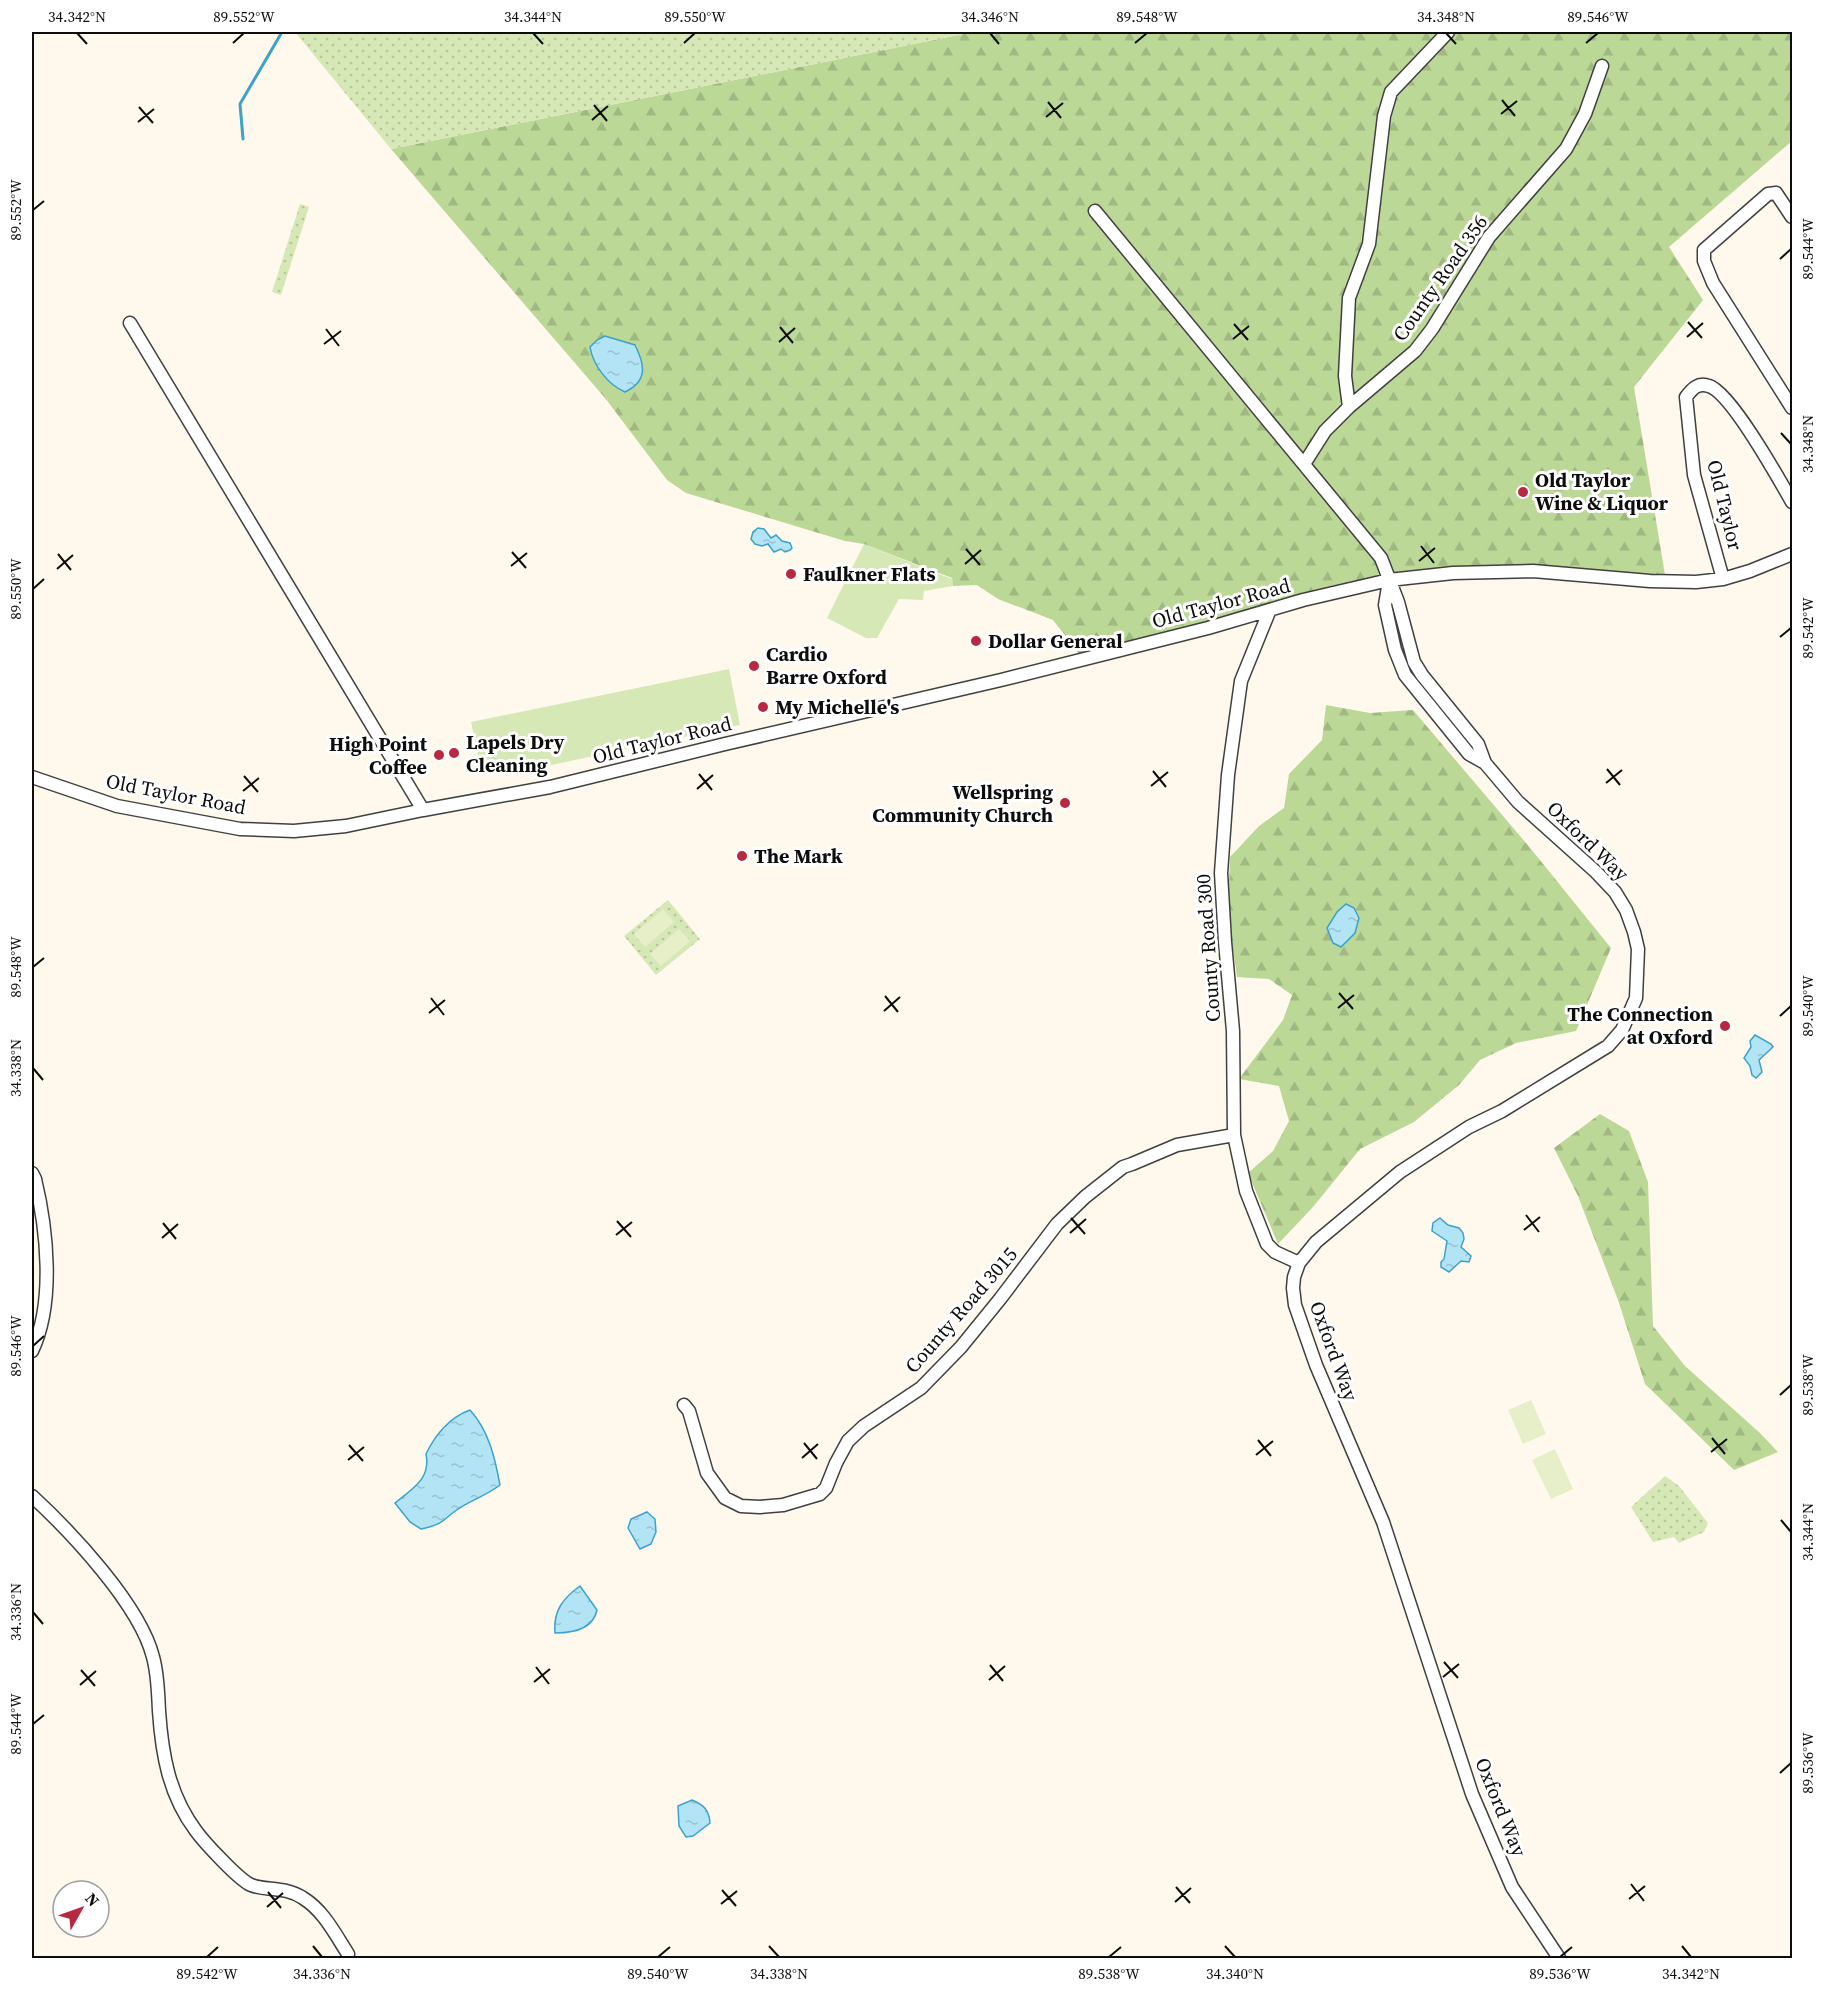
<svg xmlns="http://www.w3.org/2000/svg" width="1824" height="1990" font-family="'Source Serif 4',serif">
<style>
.grass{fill:#d7e8b7}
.forest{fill:url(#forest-firs)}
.park{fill:url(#park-dots)}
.pitch{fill:#e7efc9}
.water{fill:url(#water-ripples);stroke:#3ba3ca;stroke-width:1.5}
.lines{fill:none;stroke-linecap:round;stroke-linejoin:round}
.stream{stroke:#3ba3ca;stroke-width:3}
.minor-casing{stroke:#404040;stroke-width:15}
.minor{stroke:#fff;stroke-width:12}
.ticks{fill:none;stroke:#0d0d0d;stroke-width:2}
.poi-dot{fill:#b92841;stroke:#fff;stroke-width:2}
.labels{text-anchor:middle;stroke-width:6;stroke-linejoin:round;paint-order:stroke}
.street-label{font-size:20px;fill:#0d0d0d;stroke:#fff}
.poi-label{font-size:20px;font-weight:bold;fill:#0d0d0d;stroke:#fff;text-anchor:start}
.neatline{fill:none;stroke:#0d0d0d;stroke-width:2}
.ticks-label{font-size:15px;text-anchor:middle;fill:#0d0d0d}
</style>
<defs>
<pattern id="forest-firs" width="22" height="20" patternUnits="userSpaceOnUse" patternTransform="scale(1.5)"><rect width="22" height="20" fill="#bcd897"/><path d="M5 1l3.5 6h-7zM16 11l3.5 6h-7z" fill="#a0b881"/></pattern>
<pattern id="park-dots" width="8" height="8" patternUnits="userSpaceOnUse" patternTransform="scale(1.5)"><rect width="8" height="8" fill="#d7e8b7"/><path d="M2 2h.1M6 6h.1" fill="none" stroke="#b7c69c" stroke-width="1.8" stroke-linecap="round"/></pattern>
<pattern id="water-ripples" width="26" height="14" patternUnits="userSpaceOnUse" patternTransform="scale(1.5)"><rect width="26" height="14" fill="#b2e4f5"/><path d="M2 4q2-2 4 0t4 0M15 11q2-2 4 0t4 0" fill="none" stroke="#98c2d1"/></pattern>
</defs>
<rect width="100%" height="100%" fill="#fff9ed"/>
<!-- grass -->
<path class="grass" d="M 864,544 L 952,579 L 953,586 L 924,591 L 923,600 L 899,599 L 877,638 L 866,638 L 827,618 Z
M 729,669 L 740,725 L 542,767 L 482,774 L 471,722 Z"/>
<!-- forest -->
<path class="forest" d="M 973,32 L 1792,32 L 1792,141 L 1669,247 L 1703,300 L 1634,387 L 1666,581 L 1593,575 L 1389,580 L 1083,659 L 1053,620 L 998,599 L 977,585 L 953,586 L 952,578 L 864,544 L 845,541 L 686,493 L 667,480 L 605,398 L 391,149 Z
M 1326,705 L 1370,713 L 1413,710 L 1531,849 L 1611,948 L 1576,1031 L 1516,1043 L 1480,1060 L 1459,1085 L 1414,1122 L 1360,1149 L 1313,1207 L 1278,1244 L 1248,1173 L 1273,1151 L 1289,1121 L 1279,1086 L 1239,1079 L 1283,1020 L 1292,995 L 1269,979 L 1237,977 L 1228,915 L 1230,857 L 1259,826 L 1284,808 L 1289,774 L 1322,740 Z
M 1600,1114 L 1629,1131 L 1648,1182 L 1653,1326 L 1685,1366 L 1760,1433 L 1778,1452 L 1734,1470 L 1645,1384 L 1618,1300 L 1578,1196 L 1554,1148 Z"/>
<!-- park -->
<path class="park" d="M 295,32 L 973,32 L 391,149 Z
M 300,204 L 309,207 L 281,295 L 272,292 Z
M 668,900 L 700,939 L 656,975 L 624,936 Z
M 1665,1476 L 1679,1486 L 1708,1523 L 1704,1532 L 1679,1543 L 1674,1537 L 1653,1542 L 1631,1507 Z"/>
<!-- pitch -->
<path class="pitch" d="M 663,909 L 674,922 L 645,947 L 634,934 Z
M 679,929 L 690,941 L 661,966 L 650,954 Z
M 1531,1400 L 1546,1434 L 1523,1444 L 1508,1410 Z
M 1555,1449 L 1573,1489 L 1551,1499 L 1532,1460 Z"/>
<!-- water -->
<path class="water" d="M 605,336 L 635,345 C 645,365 648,381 625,392 C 608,385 593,365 590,347 L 597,340 Z
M 758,528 L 764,529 L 771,538 L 776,535 L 782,541 L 790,543 L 792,548 L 790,550 L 785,552 L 781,549 L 774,552 L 768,544 L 762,546 L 755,544 L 751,539 L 753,532 Z
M 1346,904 L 1354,908 L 1359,918 L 1355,933 L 1341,947 L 1333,943 L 1327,928 L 1337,912 Z
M 1755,1035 L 1771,1044 L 1773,1047 L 1759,1060 L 1762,1072 L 1756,1078 L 1752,1075 L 1750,1066 L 1744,1058 L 1751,1047 L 1750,1041 Z
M 1440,1218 L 1448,1225 L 1459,1228 L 1463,1233 L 1464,1239 L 1461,1247 L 1471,1256 L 1469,1262 L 1461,1261 L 1449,1272 L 1441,1267 L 1441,1262 L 1444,1259 L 1447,1241 L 1432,1231 L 1433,1223 Z
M 470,1410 C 489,1431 495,1458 500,1485 C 487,1495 472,1500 458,1509 C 441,1521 444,1524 421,1529 L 410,1522 L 395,1503 C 413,1488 431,1479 426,1454 C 435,1435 450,1417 470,1410 Z
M 647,1512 L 655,1519 L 656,1532 L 651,1544 L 640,1549 L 628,1528 L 631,1519 Z
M 580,1586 L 597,1610 C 593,1629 573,1633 555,1633 C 553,1611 563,1598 580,1586 Z
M 692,1800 C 704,1805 709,1810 710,1823 L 693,1836 L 686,1837 L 679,1826 L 678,1806 Z"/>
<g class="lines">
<!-- stream -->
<path class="stream" d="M 243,139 L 240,104 L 282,32"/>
<defs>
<path id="minor" d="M 1095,211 L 1381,558 L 1398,602 L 1414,662 L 1422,675 L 1478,744 L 1485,763 L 1518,802 L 1596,872 L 1615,892 L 1626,910 L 1634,932 L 1638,949 L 1636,998 L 1622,1030 L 1608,1046 L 1502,1111 L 1469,1127 L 1400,1172 L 1316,1242 L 1299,1263 L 1294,1277 L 1293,1288 L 1295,1305 L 1316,1365 L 1383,1522 L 1472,1794 L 1512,1887 L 1559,1958
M 1792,217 L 1776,193 L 1768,194 L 1704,250 L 1704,261 L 1713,283 L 1792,408
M 130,323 L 423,810
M 1349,407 L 1345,376 L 1349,298 L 1369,244 L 1384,116 L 1391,92 L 1448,32
M 1304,464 L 1325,431 L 1349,407 L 1415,351 L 1432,329 L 1489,237 L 1566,149 L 1585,114 L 1602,66
M 1723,579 L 1694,475 L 1686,397 C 1692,389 1698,382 1709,386 C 1731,393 1779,479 1792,502
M 1389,581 L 1385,605 L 1395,650 L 1405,675 L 1469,754 L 1485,763
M 1269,612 L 1241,681 L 1228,775 L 1221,873 L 1225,942 L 1233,1031 L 1234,1135 L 1246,1191 L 1267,1244 L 1275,1252 L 1299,1263
M 32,777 L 117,806 L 240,829 L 294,831 L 346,826 L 423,810 L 550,787 L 725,744 L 1001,680 L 1208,628 L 1303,600 L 1389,580 L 1453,573 L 1533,571 L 1650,581 L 1696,582 L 1723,579 L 1750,571 L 1792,554
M 32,1173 L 35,1179 C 47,1229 55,1303 32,1351
M 684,1405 L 689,1411 L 707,1473 L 725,1498 L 741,1506 L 760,1507 L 783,1505 L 820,1494 L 826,1488 L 836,1463 L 848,1441 L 864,1426 L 921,1388 L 961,1347 L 1000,1299 L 1057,1224 L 1085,1197 L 1123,1167 L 1132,1164 L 1177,1145 L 1234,1135
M 32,1496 C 71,1532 140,1605 153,1657 C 158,1675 158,1693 159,1711 C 162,1755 169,1795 196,1831 C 204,1842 239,1880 251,1885 C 266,1891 285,1886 303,1898 C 324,1911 335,1934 348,1954"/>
</defs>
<!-- minor casing -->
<use href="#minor" class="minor-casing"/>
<!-- minor -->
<use href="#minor" class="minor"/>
</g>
<!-- ticks -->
<path class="ticks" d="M 77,33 L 87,44M 533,33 L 543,44M 990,33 L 999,44M 1446,33 L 1456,44M 233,43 L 244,33M 684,43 L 695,33M 1135,43 L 1147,33M 1586,43 L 1598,33M 1502,100 L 1515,116M 1048,102 L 1061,118M 594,105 L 607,121M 139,107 L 153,123M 1501,114 L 1517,101M 1046,117 L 1063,103M 592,120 L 608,106M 138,122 L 154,109M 33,210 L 44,201M 1780,259 L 1791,249M 1688,322 L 1702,338M 1234,324 L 1248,340M 780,327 L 793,343M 326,329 L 339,346M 1687,337 L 1703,323M 1233,339 L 1249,326M 779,342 L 795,328M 324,344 L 341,331M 1781,433 L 1791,444M 1421,546 L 1434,563M 966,549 L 980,565M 512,552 L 526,568M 58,554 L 71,570M 1419,561 L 1435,548M 965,564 L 981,550M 511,566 L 527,553M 57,569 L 73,555M 33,589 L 44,579M 1780,637 L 1791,628M 1607,769 L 1620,785M 1153,771 L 1166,787M 699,774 L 712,790M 244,776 L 258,792M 1606,783 L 1622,770M 1151,786 L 1168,772M 697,789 L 713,775M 243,791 L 259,778M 33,967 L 44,958M 1339,993 L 1353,1009M 885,996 L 898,1012M 431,998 L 444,1015M 1338,1008 L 1354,995M 884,1011 L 900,997M 429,1013 L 445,1000M 1780,1016 L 1791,1006M 33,1068 L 43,1080M 1526,1215 L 1539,1232M 1071,1218 L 1085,1234M 617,1221 L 631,1237M 163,1223 L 176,1239M 1524,1230 L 1540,1217M 1070,1233 L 1086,1219M 616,1235 L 632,1222M 162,1238 L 178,1224M 33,1346 L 44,1336M 1780,1395 L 1791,1385M 1712,1438 L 1725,1454M 1258,1440 L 1271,1456M 804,1443 L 817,1459M 349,1445 L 363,1461M 1711,1452 L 1727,1439M 1256,1455 L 1273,1441M 802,1458 L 818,1444M 348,1460 L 364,1447M 1781,1520 L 1791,1532M 33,1612 L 43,1624M 1444,1662 L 1458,1678M 990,1665 L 1003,1681M 536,1667 L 549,1684M 81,1670 L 95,1686M 1443,1677 L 1459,1664M 989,1680 L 1005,1666M 534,1682 L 550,1669M 80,1685 L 96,1671M 33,1724 L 44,1715M 1780,1773 L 1791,1763M 1631,1884 L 1644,1901M 1176,1887 L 1190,1903M 722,1890 L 736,1906M 268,1892 L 281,1908M 1629,1899 L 1645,1886M 1175,1902 L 1191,1888M 721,1904 L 737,1891M 267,1907 L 283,1893M 313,1946 L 322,1957M 769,1946 L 779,1957M 1225,1946 L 1235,1957M 1682,1946 L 1691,1957M 207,1957 L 218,1947M 658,1957 L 670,1947M 1109,1957 L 1121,1947M 1560,1957 L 1572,1947"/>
<!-- markers -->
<g class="poi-dot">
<circle cx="1523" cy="492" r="6"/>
<circle cx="791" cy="574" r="6"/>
<circle cx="976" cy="641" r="6"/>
<circle cx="754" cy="666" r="6"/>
<circle cx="763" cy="707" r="6"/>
<circle cx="454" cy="753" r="6"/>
<circle cx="439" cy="755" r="6"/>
<circle cx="1065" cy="803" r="6"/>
<circle cx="742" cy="856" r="6"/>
<circle cx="1725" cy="1026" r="6"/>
</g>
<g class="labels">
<!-- street labels -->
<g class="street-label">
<text transform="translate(1440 278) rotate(-55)" y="7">County Road 356</text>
<text transform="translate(1725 505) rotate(76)" y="7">Old Taylor</text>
<text transform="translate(1221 603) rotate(-15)" y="7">Old Taylor Road</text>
<text transform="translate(662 740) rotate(-14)" y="7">Old Taylor Road</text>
<text transform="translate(176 794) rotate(11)" y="7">Old Taylor Road</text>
<text transform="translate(1588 841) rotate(44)" y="7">Oxford Way</text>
<text transform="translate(1208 948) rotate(-94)" y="7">County Road 300</text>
<text transform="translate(961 1310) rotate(-49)" y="7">County Road 3015</text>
<text transform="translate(1334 1351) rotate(70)" y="7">Oxford Way</text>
<text transform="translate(1501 1807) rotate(68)" y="7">Oxford Way</text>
</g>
<!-- poi labels -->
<g class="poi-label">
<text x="1535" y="487">Old Taylor<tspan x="1535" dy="23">Wine &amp; Liquor</tspan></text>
<text x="803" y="581">Faulkner Flats</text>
<text x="988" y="648">Dollar General</text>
<text x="766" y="661">Cardio<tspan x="766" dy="23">Barre Oxford</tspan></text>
<text x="775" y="714">My Michelle's</text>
<text x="466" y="749">Lapels Dry<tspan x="466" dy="23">Cleaning</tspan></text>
<text x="427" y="751" text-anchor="end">High Point<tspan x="427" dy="23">Coffee</tspan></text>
<text x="1053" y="799" text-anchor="end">Wellspring<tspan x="1053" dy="23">Community Church</tspan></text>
<text x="754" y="863">The Mark</text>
<text x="1713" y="1021" text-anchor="end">The Connection<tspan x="1713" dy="23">at Oxford</tspan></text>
</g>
</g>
<!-- border -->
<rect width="1824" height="1990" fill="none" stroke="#ffffff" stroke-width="66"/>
<!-- north arrow -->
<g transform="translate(81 1909) rotate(50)"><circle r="28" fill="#ffffff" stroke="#9e9e9e" stroke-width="1.5"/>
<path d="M0-4.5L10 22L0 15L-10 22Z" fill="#b92841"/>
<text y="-9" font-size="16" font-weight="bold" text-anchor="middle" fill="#0d0d0d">N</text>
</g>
<rect x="33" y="33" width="1758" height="1924" class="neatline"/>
<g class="ticks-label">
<text x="77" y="22">34.342°N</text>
<text x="244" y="22">89.552°W</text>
<text x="533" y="22">34.344°N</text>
<text x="695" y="22">89.550°W</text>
<text x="990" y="22">34.346°N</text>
<text x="1147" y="22">89.548°W</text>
<text x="1446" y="22">34.348°N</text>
<text x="1598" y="22">89.546°W</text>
<text transform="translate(16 210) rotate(-90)" y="5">89.552°W</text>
<text transform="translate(1808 249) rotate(-90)" y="5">89.544°W</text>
<text transform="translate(1808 444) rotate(-90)" y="5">34.348°N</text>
<text transform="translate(16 589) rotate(-90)" y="5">89.550°W</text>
<text transform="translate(1808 628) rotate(-90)" y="5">89.542°W</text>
<text transform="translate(16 967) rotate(-90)" y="5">89.548°W</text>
<text transform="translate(1808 1006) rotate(-90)" y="5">89.540°W</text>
<text transform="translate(16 1068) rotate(-90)" y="5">34.338°N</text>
<text transform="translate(16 1346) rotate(-90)" y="5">89.546°W</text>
<text transform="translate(1808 1385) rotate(-90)" y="5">89.538°W</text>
<text transform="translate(1808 1532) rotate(-90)" y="5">34.344°N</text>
<text transform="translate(16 1612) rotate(-90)" y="5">34.336°N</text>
<text transform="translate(16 1724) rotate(-90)" y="5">89.544°W</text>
<text transform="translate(1808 1763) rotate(-90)" y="5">89.536°W</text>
<text x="207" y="1979">89.542°W</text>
<text x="322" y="1979">34.336°N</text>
<text x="658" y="1979">89.540°W</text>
<text x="779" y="1979">34.338°N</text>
<text x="1109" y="1979">89.538°W</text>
<text x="1235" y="1979">34.340°N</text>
<text x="1560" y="1979">89.536°W</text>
<text x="1691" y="1979">34.342°N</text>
</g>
</svg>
